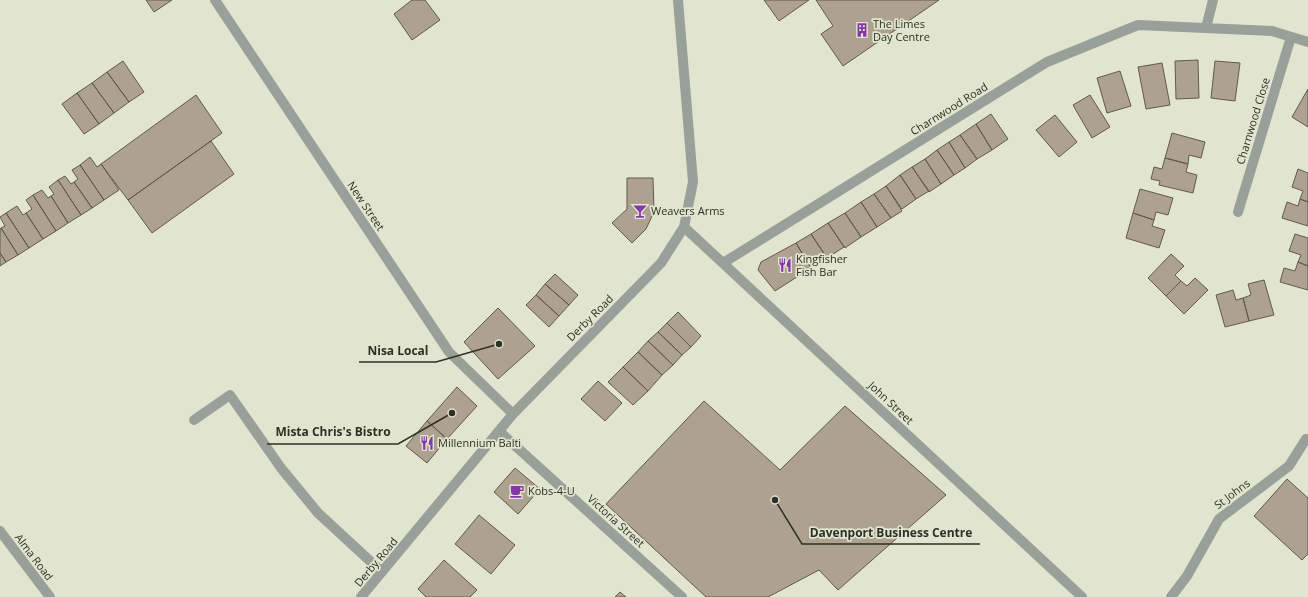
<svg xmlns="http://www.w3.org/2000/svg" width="1308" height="597" font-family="'Open Sans',sans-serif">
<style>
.building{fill:#ada28f;stroke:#635948}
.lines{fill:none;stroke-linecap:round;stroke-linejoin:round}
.minor{stroke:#98a099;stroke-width:10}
.labels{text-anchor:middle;stroke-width:3.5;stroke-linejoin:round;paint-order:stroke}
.poi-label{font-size:11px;fill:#2e2f27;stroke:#e1e5cf;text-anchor:start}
.street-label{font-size:11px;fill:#2e2f27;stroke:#e1e5cf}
.leader{fill:none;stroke:#2e2f27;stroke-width:1.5}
.callout-dot{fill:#2e2f27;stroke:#e1e5cf;stroke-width:1.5}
.callout-label{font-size:12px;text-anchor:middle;font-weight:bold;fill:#2e2f27;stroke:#e1e5cf;stroke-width:3.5;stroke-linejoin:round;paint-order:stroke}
</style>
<rect width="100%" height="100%" fill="#e1e5cf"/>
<!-- building -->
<path class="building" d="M 146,0 L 172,0 L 154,12 Z
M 412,0 L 425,0 L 440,20 L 412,40 L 394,14 Z
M 764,0 L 809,0 L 779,21 Z
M 816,0 L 939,0 L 843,66 L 821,34 L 833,26 Z
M 1198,60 L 1199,98 L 1176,99 L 1175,61 Z
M 123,61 L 144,92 L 129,102 L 107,72 Z
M 1215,61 L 1240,63 L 1235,101 L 1211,98 Z
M 1162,63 L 1170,105 L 1146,109 L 1138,67 Z
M 1120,71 L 1131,106 L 1107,113 L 1097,78 Z
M 107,72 L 129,102 L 114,113 L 92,83 Z
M 92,83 L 114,113 L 99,124 L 77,93 Z
M 1308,89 L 1308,127 L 1292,117 Z
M 77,93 L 99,124 L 84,134 L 62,104 Z
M 196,95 L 222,133 L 128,200 L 101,164 Z
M 1090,95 L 1110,127 L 1092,138 L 1073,105 Z
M 991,114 L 1008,139 L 992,150 L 976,124 Z
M 1055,115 L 1077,142 L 1059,157 L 1036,130 Z
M 976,124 L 992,150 L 977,159 L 960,135 Z
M 1172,133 L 1205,142 L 1201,158 L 1189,155 L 1188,164 L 1165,158 Z
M 960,135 L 977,159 L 965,168 L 949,142 Z
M 211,141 L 234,174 L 152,233 L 128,200 Z
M 949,142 L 965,168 L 954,175 L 937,150 Z
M 937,150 L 954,175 L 941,184 L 925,159 Z
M 90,157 L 97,167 L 101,164 L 119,190 L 104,200 L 80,165 Z
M 1165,158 L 1188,164 L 1186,172 L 1197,175 L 1193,193 L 1159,185 L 1160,181 L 1151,179 L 1154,167 L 1162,169 Z
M 925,159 L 941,184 L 929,192 L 912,167 Z
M 80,165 L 104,200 L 92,208 L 74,182 L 78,179 L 72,170 Z
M 912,167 L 929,191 L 916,199 L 900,175 Z
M 1298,169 L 1308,173 L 1308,202 L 1300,199 L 1303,191 L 1292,187 Z
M 900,175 L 916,199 L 902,209 L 886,186 Z
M 65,176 L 71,184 L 74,182 L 92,208 L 81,215 L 58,180 Z
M 627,178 L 653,178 L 654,212 L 646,229 L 632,243 L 612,223 L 627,209 Z
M 58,180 L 81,215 L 68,223 L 51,196 L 54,194 L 49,187 Z
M 886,186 L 902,211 L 891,218 L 874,194 Z
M 1140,189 L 1173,198 L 1168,215 L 1156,212 L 1154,220 L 1133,213 Z
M 42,190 L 48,198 L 51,196 L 68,223 L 56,231 L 33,195 Z
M 874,194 L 891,218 L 877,227 L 861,202 Z
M 33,195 L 56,231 L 43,239 L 26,213 L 32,209 L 26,200 Z
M 1300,199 L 1308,202 L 1308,226 L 1282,218 L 1287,202 L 1298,206 Z
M 861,202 L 877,227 L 861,237 L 845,213 Z
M 17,206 L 23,215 L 26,213 L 43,239 L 29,248 L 6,213 Z
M 6,213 L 29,248 L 18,255 L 1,228 L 5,226 L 0,217 Z
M 845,213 L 861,237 L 845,248 L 828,223 Z
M 1133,213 L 1154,220 L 1152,226 L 1165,230 L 1159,248 L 1126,238 Z
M 828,223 L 844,247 L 827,258 L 811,234 Z
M 1,228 L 18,255 L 6,262 L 0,253 L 0,229 Z
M 811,234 L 827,258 L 811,268 L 796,243 Z
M 1295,234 L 1308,238 L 1308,266 L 1298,262 L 1301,255 L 1289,251 Z
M 796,243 L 811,268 L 775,291 L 758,270 L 761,262 Z
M 0,253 L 6,262 L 0,266 Z
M 1171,254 L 1184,266 L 1175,275 L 1181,281 L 1166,296 L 1148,278 Z
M 1298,262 L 1308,266 L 1308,290 L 1280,282 L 1284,268 L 1295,271 Z
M 555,274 L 578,295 L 569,305 L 545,284 Z
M 1195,278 L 1208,290 L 1184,314 L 1166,296 L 1181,281 L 1187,286 Z
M 1264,280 L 1274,315 L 1249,321 L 1243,298 L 1251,295 L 1248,284 Z
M 545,284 L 569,305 L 559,316 L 536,295 Z
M 1233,290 L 1236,300 L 1243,298 L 1249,321 L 1225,327 L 1216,295 Z
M 536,295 L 559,316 L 549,327 L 526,305 Z
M 498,308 L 535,346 L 498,379 L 464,342 Z
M 678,312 L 701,336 L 691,347 L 667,323 Z
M 667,323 L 691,347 L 682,355 L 658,332 Z
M 658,332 L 682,355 L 673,365 L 648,341 Z
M 648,341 L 673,365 L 662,375 L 638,352 Z
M 638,352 L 662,375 L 648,391 L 623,367 Z
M 623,367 L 648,391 L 633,405 L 608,382 Z
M 598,381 L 622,403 L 605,421 L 581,399 Z
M 457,387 L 477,406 L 447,439 L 427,421 Z
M 704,401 L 780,470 L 845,406 L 946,495 L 838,590 L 819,570 L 768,597 L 706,597 L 606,504 Z
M 427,421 L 447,439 L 427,463 L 406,446 Z
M 515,468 L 540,489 L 518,514 L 494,492 Z
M 1287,479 L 1308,498 L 1308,554 L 1302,560 L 1254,516 Z
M 479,515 L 515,545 L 491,574 L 455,544 Z
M 444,560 L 477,590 L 470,597 L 426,597 L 418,589 Z
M 620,592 L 626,597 L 615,597 Z"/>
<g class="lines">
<!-- minor -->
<path class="minor" d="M 215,0 L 449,352 L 513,414
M 1206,28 L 1213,0
M 1238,212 L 1291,37
M 684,227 L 1082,597
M 723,263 L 1047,62 L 1138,25 L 1272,31 L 1308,42
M 194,420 L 230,395 L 281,468 L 318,513 L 382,572
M 499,431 L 682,597
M 0,531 L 50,597
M 361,597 L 513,414 L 661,263 L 684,227 L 693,182 L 678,0
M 1171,597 L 1187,576 L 1219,519 L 1289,466 L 1306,439"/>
</g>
<!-- icons -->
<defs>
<symbol id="building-bare" viewBox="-9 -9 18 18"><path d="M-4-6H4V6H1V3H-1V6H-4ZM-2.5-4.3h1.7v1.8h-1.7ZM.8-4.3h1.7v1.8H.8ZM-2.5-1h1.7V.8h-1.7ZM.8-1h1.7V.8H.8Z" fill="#8536a7" stroke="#e1e5cf" stroke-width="2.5" paint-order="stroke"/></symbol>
<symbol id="bar-bare" viewBox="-9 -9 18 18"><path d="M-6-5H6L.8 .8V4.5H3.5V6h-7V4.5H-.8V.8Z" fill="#8536a7" stroke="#e1e5cf" stroke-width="2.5" paint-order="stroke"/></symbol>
<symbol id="restaurant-bare" viewBox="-9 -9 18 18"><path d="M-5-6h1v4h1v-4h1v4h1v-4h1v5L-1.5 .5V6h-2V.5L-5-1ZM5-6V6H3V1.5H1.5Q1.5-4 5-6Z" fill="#8536a7" stroke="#e1e5cf" stroke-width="2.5" paint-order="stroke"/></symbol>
<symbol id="cafe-bare" viewBox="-9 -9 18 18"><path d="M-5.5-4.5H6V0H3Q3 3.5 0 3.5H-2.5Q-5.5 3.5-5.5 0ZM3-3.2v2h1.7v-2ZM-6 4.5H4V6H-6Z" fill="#8536a7" stroke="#e1e5cf" stroke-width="2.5" paint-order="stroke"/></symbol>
</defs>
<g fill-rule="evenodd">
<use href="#building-bare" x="852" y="20" width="20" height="20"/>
<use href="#bar-bare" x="630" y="201" width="20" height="20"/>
<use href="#restaurant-bare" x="775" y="255" width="20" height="20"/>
<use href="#restaurant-bare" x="417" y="433" width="20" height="20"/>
<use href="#cafe-bare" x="507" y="481" width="20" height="20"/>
</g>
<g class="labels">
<!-- poi labels -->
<g class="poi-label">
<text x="873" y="28">The Limes<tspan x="873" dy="13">Day Centre</tspan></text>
<text x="651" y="215">Weavers Arms</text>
<text x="796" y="263">Kingfisher<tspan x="796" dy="13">Fish Bar</tspan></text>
<text x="438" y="447">Millennium Balti</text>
<text x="528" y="495">Kobs-4-U</text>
</g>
<!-- street labels -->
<g class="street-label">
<text transform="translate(949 109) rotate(-32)" y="4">Charnwood Road</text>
<text transform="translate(1253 121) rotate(-73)" y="4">Charnwood Close</text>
<text transform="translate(366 206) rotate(56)" y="4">New Street</text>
<text transform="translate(590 318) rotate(-45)" y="4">Derby Road</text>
<text transform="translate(891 403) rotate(43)" y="4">John Street</text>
<text transform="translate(1232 494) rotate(-37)" y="4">St Johns</text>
<text transform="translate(616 521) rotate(42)" y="4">Victoria Street</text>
<text transform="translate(34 557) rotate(53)" y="4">Alma Road</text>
<text transform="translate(376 562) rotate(-50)" y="4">Derby Road</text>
</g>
</g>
<!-- callouts -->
<path class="leader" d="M499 344L436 362H359M452 413L398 444H267M775 500L802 544H980"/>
<g class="callout-dot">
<circle cx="499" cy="344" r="4"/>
<circle cx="452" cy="413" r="4"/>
<circle cx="775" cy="500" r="4"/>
</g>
<g class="callout-label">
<text x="398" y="355">Nisa Local</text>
<text x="333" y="436">Mista Chris's Bistro</text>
<text x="891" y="537">Davenport Business Centre</text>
</g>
</svg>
